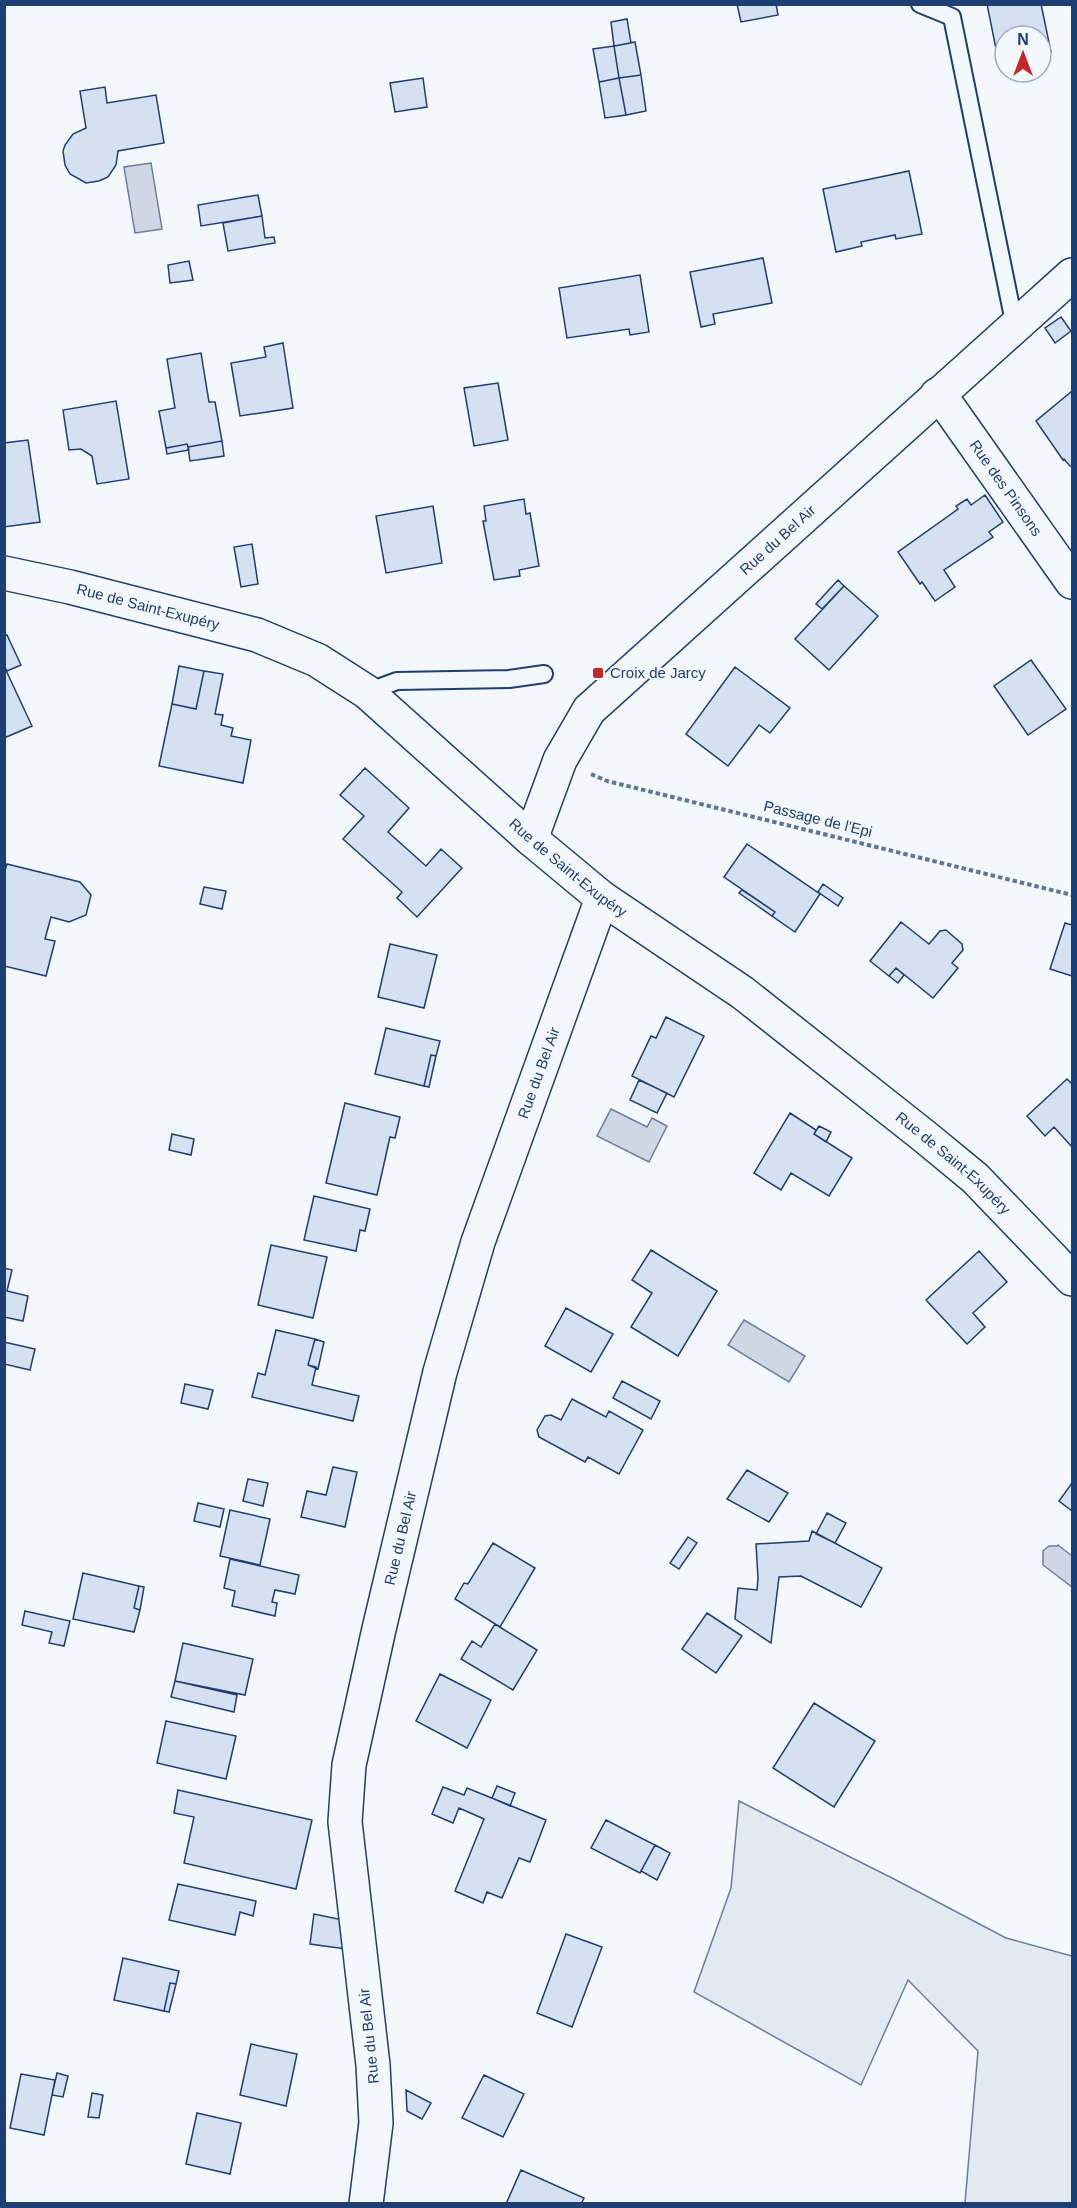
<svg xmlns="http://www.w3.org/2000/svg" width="1077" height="2208" font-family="Arial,sans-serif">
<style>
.green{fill:#e3e9f0;stroke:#687fa3;stroke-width:1.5}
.water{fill:#cfd7e4;stroke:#687fa3;stroke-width:1.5}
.building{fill:#d5e0f0;stroke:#1d3f73;stroke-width:1.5}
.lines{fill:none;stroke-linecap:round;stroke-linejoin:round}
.lane-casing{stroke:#1d3f73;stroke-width:20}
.street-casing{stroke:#1d3f73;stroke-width:36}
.path{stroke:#5e769c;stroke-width:4;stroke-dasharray:4.5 3;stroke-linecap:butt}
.lane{stroke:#f4f7fb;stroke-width:16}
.street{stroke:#f4f7fb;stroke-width:33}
.poi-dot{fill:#c62828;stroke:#f4f7fb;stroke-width:2}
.labels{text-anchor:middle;stroke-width:4.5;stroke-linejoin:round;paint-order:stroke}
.street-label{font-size:15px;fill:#1d3f73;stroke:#f4f7fb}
.poi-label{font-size:15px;fill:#1d3f73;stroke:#f4f7fb;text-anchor:start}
</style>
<rect width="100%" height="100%" fill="#f4f7fb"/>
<!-- green -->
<path class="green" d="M 739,1801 L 894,1879 L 1006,1938 L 1072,1956 L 1072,2203 L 965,2203 L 978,2051 L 908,1980 L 861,2085 L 694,1992 L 731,1888 Z"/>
<!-- water -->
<path class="water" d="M 151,163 L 162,229 L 135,233 L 124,167 Z
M 611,1109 L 647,1127 L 652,1118 L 667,1126 L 649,1162 L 597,1136 Z
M 744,1320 L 805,1356 L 789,1382 L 728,1345 Z
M 1058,1545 L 1072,1556 L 1072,1587 L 1043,1565 L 1043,1551 L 1049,1546 L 1057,1546 Z"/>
<!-- building -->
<path class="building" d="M 737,4 L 776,4 L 778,15 L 741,22 Z
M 987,4 L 1041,4 L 1051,52 L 1041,54 L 1041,36 L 1005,36 L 1005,53 L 997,54 Z
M 627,19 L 631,43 L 614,46 L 611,22 Z
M 635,42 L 641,75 L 619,78 L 614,46 Z
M 614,46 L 619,78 L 599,82 L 593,49 Z
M 641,75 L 646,111 L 626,115 L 619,78 Z
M 423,78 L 427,107 L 395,112 L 390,83 Z
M 619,78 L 626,115 L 605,118 L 599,82 Z
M 105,87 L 107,103 L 156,95 L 164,143 L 118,151 L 116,165 L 108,177 L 99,181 L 86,183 L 70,174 L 65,165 L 63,151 L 65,145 L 73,134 L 86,128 L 80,91 Z
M 909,171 L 922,234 L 896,239 L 895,235 L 861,242 L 862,246 L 836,252 L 823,189 Z
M 258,195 L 262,216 L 201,226 L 198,205 Z
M 262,216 L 265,238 L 274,237 L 275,243 L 228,251 L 223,223 Z
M 763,258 L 772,303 L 713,314 L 715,324 L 701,327 L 690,272 Z
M 189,261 L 193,280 L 170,283 L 168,265 Z
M 640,275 L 649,332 L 630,335 L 629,329 L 567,338 L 559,288 Z
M 1061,317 L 1071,331 L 1055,343 L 1045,328 Z
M 283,343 L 293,408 L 240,416 L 231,363 L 266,357 L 264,347 Z
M 201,353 L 209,402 L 215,402 L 222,441 L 188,447 L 187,444 L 166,448 L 159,411 L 175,408 L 167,359 Z
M 498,383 L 508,440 L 474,446 L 464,388 Z
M 1072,391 L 1072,466 L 1070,466 L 1064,459 L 1063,460 L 1036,421 Z
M 116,401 L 129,479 L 97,484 L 92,456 L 81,449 L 69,450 L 63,410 Z
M 28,440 L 40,522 L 4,527 L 4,443 Z
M 222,441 L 224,456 L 190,461 L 188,447 Z
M 187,444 L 189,450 L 167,454 L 166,448 Z
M 985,495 L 1003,522 L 989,532 L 993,537 L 944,570 L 955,587 L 935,601 L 922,582 L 920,584 L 898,552 L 958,509 L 956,506 L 967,499 L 971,505 Z
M 524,499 L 526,514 L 530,513 L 539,566 L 519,570 L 520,576 L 494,580 L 483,521 L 486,521 L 484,506 Z
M 433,506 L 442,563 L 386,573 L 376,516 Z
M 252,544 L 258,584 L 241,587 L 234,547 Z
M 838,580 L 844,586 L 822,609 L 816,604 Z
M 844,586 L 878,616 L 829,670 L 795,639 Z
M 7,635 L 21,665 L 7,671 L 4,666 L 4,636 Z
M 1031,660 L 1066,709 L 1028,735 L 994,686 Z
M 4,666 L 32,726 L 4,738 Z
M 179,666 L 204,671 L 196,709 L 172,704 Z
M 735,667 L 790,708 L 770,733 L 759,725 L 728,766 L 686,734 Z
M 204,671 L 223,674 L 215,714 L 223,715 L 221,725 L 233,728 L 231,736 L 251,740 L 243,783 L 159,766 L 172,704 L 196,709 Z
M 365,768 L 409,808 L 388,832 L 426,866 L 441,849 L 462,868 L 417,917 L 397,898 L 402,892 L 343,839 L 364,816 L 340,795 Z
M 747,844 L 820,894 L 795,932 L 772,916 L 775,912 L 724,877 Z
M 7,864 L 80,882 L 91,895 L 86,915 L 69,922 L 51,917 L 45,939 L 55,941 L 46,976 L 4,966 L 4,873 Z
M 823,884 L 843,898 L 838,906 L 818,892 Z
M 204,887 L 226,891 L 222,909 L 200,904 Z
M 742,890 L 775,912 L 772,916 L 739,893 Z
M 901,922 L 929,944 L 940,931 L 946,930 L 962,944 L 963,950 L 952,963 L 958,968 L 933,998 L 896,968 L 889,976 L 870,961 Z
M 1065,923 L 1072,925 L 1072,976 L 1050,969 Z
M 390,944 L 437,955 L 424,1008 L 378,997 Z
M 896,968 L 904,975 L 898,983 L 889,976 Z
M 666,1017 L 704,1036 L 674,1097 L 632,1076 L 651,1036 L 656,1038 Z
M 386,1028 L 440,1041 L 436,1056 L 431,1055 L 424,1086 L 375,1074 Z
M 431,1055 L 436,1056 L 429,1087 L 424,1086 Z
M 1067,1079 L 1072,1084 L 1072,1147 L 1054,1127 L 1045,1136 L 1027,1116 Z
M 639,1080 L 667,1093 L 657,1113 L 630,1100 Z
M 345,1103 L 400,1117 L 395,1138 L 390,1137 L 377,1195 L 326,1183 Z
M 790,1113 L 816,1130 L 814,1134 L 852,1158 L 829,1196 L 791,1173 L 781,1190 L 754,1173 Z
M 819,1126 L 831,1132 L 826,1142 L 814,1134 Z
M 172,1134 L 194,1139 L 191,1155 L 169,1150 Z
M 314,1196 L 370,1209 L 365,1231 L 360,1230 L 356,1251 L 304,1240 Z
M 271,1245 L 327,1257 L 313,1318 L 258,1305 Z
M 651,1250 L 717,1291 L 678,1356 L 631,1327 L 652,1293 L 632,1280 Z
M 979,1251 L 1007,1282 L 973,1313 L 985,1327 L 967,1344 L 926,1300 Z
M 4,1268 L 12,1270 L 7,1291 L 28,1296 L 23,1321 L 4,1317 Z
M 566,1308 L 613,1334 L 591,1372 L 545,1346 Z
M 276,1330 L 315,1339 L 308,1365 L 316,1367 L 312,1385 L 359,1396 L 353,1421 L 252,1397 L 258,1373 L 265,1375 Z
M 315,1339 L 324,1342 L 318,1369 L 308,1365 Z
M 4,1342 L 35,1349 L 30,1370 L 4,1364 Z
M 622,1381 L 660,1401 L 651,1419 L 613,1398 Z
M 185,1384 L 213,1390 L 208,1409 L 181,1403 Z
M 572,1399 L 606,1417 L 609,1411 L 643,1430 L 619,1474 L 588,1457 L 585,1462 L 539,1437 L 537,1430 L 545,1416 L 551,1415 L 561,1420 Z
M 333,1467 L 357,1472 L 345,1527 L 301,1517 L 307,1491 L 326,1495 Z
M 747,1470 L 788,1493 L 769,1522 L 727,1499 Z
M 248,1479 L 268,1483 L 263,1506 L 243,1501 Z
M 1072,1483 L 1072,1511 L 1059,1501 Z
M 198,1503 L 224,1509 L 220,1527 L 194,1521 Z
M 230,1510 L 270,1519 L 260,1565 L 220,1556 Z
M 827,1513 L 846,1523 L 835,1543 L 816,1534 Z
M 812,1531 L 882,1568 L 861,1607 L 801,1576 L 779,1577 L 771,1643 L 735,1619 L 738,1588 L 757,1590 L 758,1578 L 756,1544 L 809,1541 Z
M 688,1537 L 697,1543 L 679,1569 L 670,1563 Z
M 493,1543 L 535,1568 L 500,1627 L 455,1599 L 464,1583 L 468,1584 Z
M 230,1559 L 299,1575 L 295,1594 L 275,1590 L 272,1602 L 277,1603 L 275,1616 L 232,1606 L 235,1591 L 224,1588 Z
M 83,1573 L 139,1586 L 134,1608 L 140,1610 L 134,1632 L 73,1619 Z
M 139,1586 L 144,1587 L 140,1610 L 134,1608 Z
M 25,1611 L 70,1621 L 64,1646 L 49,1643 L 52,1632 L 22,1625 Z
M 707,1613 L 742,1636 L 716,1673 L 682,1649 Z
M 495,1624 L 537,1650 L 513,1690 L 461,1659 L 472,1641 L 481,1647 Z
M 183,1643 L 253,1659 L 245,1695 L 175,1681 Z
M 440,1674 L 491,1700 L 467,1748 L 416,1721 Z
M 175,1681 L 237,1695 L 234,1712 L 171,1697 Z
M 814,1703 L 875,1741 L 834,1807 L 773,1768 Z
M 166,1721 L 236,1736 L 226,1779 L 157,1763 Z
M 497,1786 L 515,1793 L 510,1806 L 492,1798 Z
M 443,1787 L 464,1795 L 467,1788 L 546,1820 L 530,1862 L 519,1858 L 502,1898 L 487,1892 L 483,1903 L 455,1891 L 484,1819 L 459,1808 L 453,1823 L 432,1814 Z
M 178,1790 L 312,1820 L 296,1889 L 184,1863 L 194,1817 L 174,1813 Z
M 606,1820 L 655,1845 L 640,1873 L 591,1848 Z
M 655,1845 L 670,1853 L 657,1880 L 641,1871 Z
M 178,1884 L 256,1901 L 253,1916 L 240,1912 L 235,1935 L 169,1920 Z
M 314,1914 L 343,1920 L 346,1949 L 310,1944 Z
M 566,1934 L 602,1947 L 572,2027 L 537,2013 Z
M 123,1958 L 179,1971 L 176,1984 L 170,1983 L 164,2011 L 114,2000 Z
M 170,1983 L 176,1984 L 169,2012 L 164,2011 Z
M 251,2044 L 297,2054 L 286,2106 L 240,2095 Z
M 57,2073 L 68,2076 L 63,2097 L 52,2095 Z
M 21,2074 L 55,2080 L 44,2135 L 10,2128 Z
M 484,2075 L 524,2094 L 503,2137 L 462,2118 Z
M 406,2090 L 431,2103 L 422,2119 L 407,2111 Z
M 92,2093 L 103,2095 L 99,2118 L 88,2117 Z
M 197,2113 L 241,2123 L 230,2174 L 186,2164 Z
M 521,2170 L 584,2198 L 581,2204 L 506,2204 Z"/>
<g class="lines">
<defs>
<path id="lane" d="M 920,4 L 952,17 L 1015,327
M 367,692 L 397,681 L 509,679 L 544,674"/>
<g id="street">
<path id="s1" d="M 937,395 L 947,405 L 1072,582"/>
<path id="s2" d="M 4,573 L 70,587 L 257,635 L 317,660 L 367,692 L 531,839 L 602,898 L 743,993 L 924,1136 L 975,1178 L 1072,1279"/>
<path id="s3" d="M 531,839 L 560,760 L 589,710 L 1072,275"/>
<path id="s4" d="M 366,2204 L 376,2123 L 373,2065 L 345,1822 L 349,1765 L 379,1629 L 440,1372 L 478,1242 L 602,898"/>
</g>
</defs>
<!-- lane casing -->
<use href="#lane" class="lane-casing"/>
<!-- street casing -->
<use href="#street" class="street-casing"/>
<!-- path -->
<path class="path" d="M 591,774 L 607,781 L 1072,895"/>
<!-- lane -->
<use href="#lane" class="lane"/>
<!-- street -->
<use href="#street" class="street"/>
</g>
<!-- markers -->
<rect class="poi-dot" x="592" y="667" width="12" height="12" rx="3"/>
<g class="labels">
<!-- street labels -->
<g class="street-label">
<text dy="5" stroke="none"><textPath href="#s1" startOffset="116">Rue des Pinsons</textPath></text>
<text dy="5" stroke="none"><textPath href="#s3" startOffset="396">Rue du Bel Air</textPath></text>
<text dy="5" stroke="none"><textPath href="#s2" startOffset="148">Rue de Saint-Exupéry</textPath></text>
<text transform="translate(818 819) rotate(14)" y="5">Passage de l'Epi</text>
<text dy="5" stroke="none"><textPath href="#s2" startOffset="652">Rue de Saint-Exupéry</textPath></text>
<text dy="5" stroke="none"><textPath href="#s4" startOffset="1160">Rue du Bel Air</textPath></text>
<text dy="5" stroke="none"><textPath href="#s2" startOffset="1138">Rue de Saint-Exupéry</textPath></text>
<text dy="5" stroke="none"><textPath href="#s4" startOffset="674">Rue du Bel Air</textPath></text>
<text transform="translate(369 2036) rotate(-96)" y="5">Rue du Bel Air</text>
</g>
<!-- poi labels -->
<g class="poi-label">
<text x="610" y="678">Croix de Jarcy</text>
</g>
</g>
<!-- border -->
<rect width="1077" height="2208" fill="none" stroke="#1d3f73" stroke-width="12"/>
<!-- north arrow -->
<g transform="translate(1023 54)"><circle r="28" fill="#f4f7fb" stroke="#9eadc5" stroke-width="1.5"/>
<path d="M0-4.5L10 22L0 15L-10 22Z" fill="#c62828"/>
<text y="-9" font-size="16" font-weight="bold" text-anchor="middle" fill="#1d3f73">N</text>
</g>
</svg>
